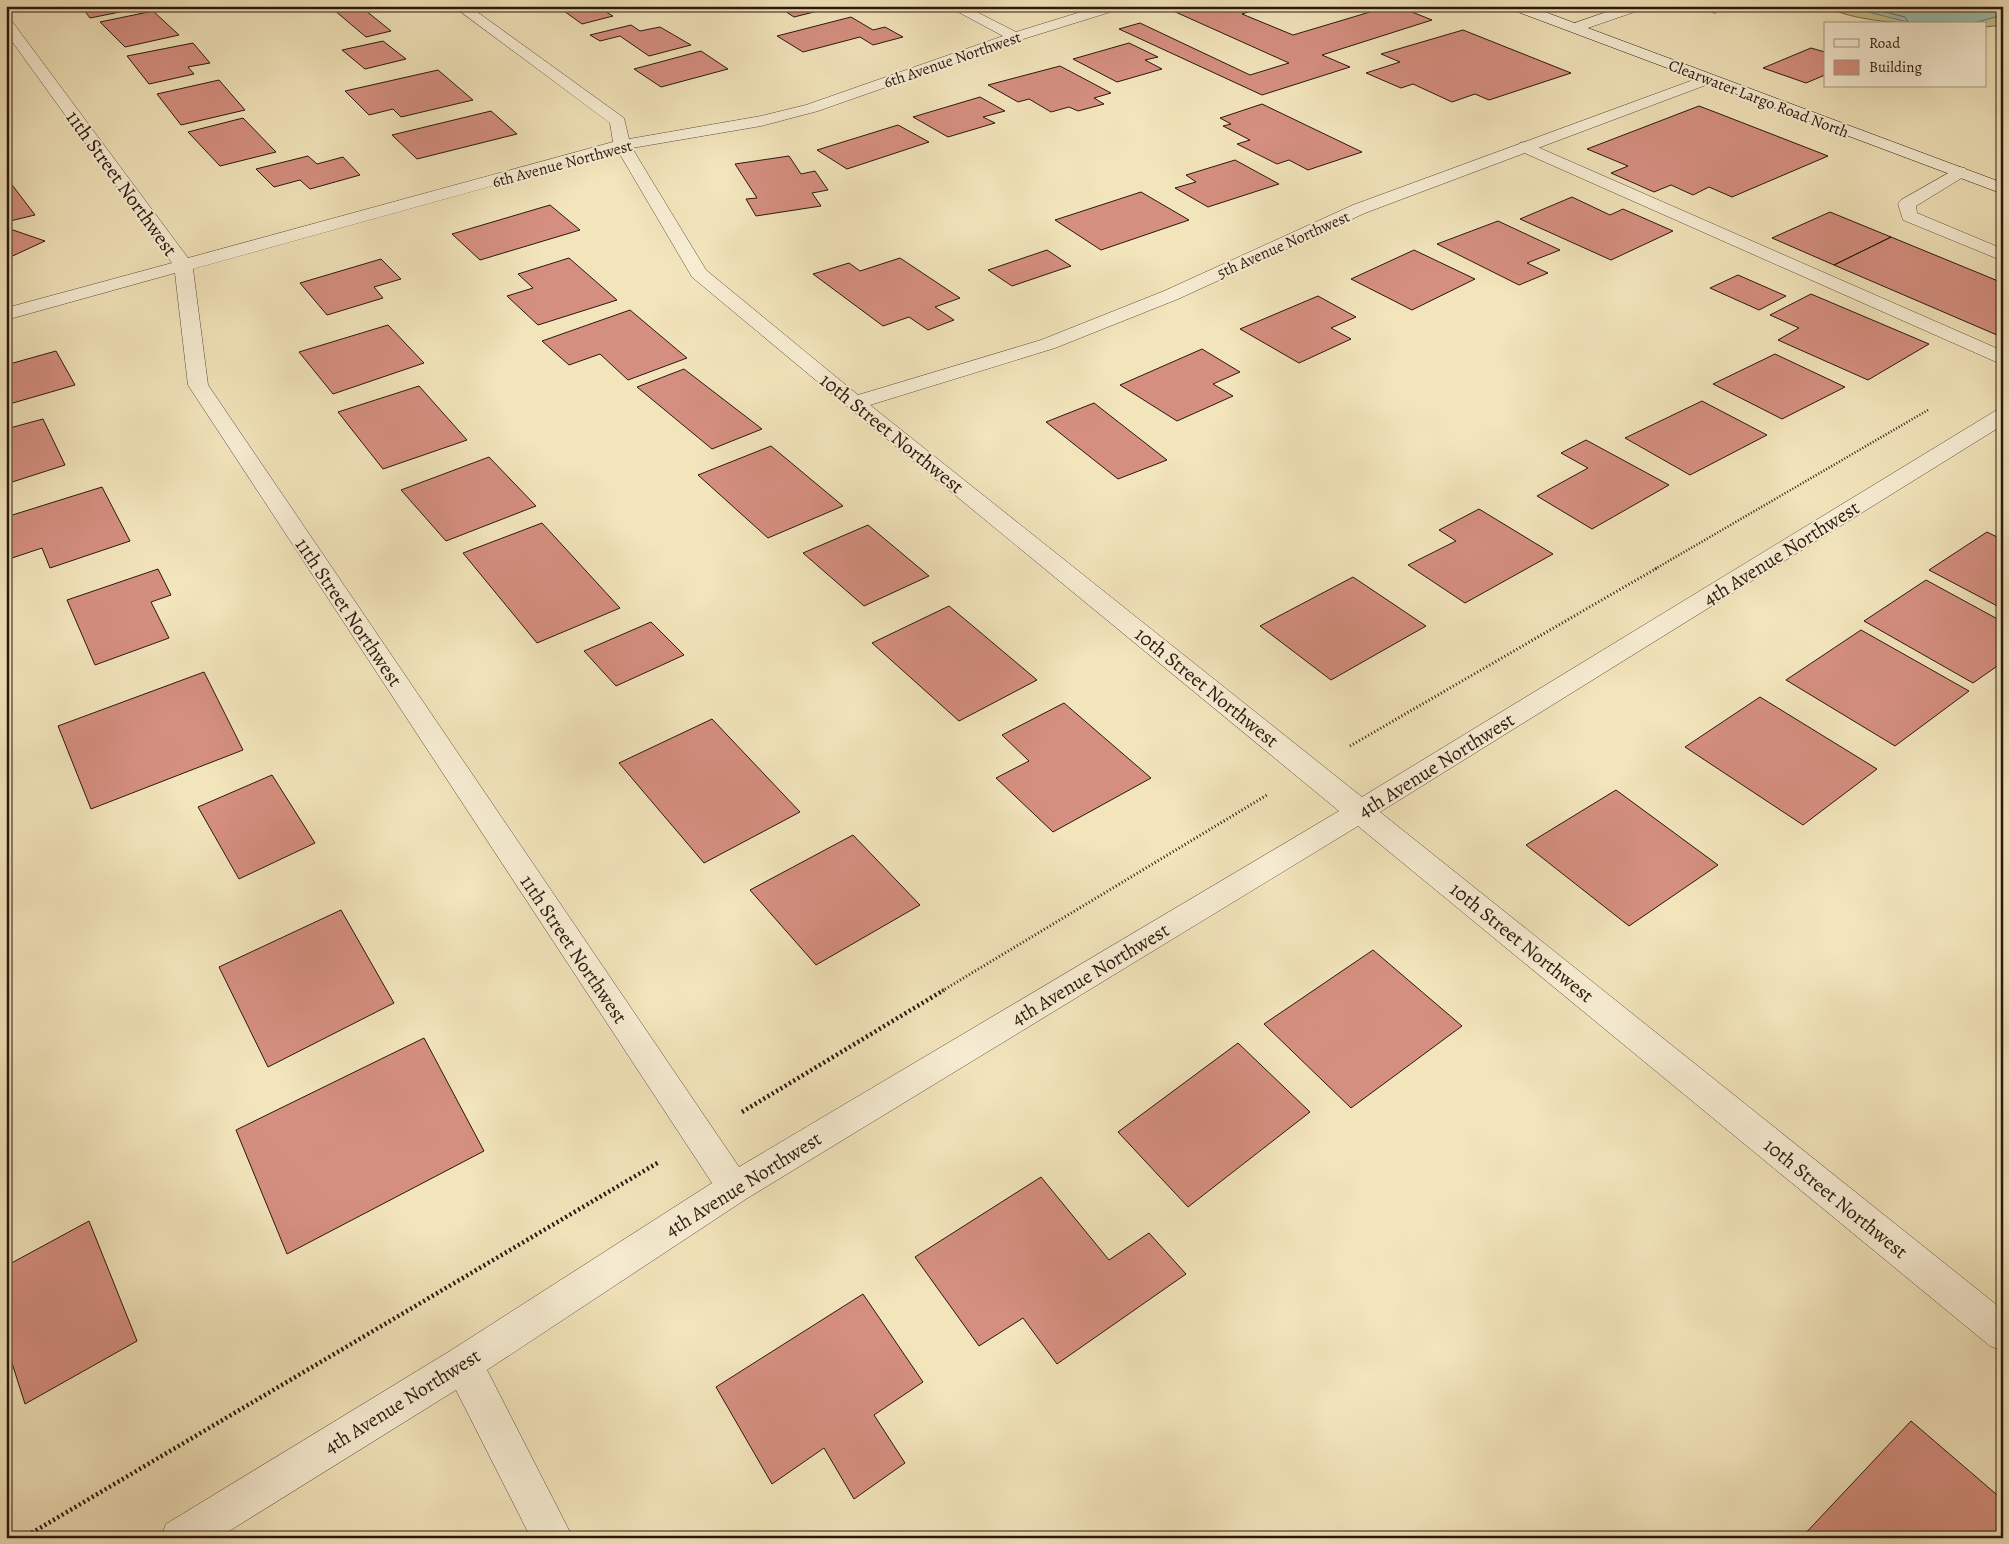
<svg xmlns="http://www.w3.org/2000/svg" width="2009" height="1544" font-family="Alegreya,serif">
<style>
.green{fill:#c2c28b;stroke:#766c4c}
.water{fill:#9bbfb1;stroke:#6e7c6f}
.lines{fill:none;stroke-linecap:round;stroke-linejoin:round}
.shore{stroke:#626b5f;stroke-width:1}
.building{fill:#d58f80;stroke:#2a170d}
.lane-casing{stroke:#5c4a38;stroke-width:1}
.street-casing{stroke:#5c4a38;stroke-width:1}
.secondary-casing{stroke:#2a170d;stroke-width:1}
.path-far2{stroke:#2a170d;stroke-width:2.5;stroke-dasharray:1 2;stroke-linecap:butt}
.path-far1{stroke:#2a170d;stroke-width:3;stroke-dasharray:1 2.5;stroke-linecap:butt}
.path{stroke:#2a170d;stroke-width:4.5;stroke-dasharray:2 3;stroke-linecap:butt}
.lane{fill:#f7edd3;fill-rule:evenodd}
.street{fill:#f7edd3;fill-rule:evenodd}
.secondary{fill:#f7edd3;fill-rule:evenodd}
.labels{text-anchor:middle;stroke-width:4;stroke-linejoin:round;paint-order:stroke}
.far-street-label{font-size:16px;fill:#2a170d;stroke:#f7edd3}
.street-label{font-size:20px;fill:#2a170d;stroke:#f7edd3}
</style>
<rect width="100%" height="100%" fill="#f2e4bb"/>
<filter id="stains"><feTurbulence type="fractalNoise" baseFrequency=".004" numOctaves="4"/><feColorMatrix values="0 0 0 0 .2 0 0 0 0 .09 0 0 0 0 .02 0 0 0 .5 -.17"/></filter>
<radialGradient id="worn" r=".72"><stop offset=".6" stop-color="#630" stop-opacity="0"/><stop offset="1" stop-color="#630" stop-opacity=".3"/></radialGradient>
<!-- green -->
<path class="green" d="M 1825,6 L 2003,6 L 2003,25 L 1985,27 L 1985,24 C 1941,24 1863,27 1825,6 Z"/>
<!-- water -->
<path class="water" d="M 1845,6 L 2003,6 L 2003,15 L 1970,24 L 1915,24 Z"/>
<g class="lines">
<!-- shore -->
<path class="shore" d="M 1861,6 L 1905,17 L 1909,24"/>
</g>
<!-- building -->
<path class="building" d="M 81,6 L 145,6 L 145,7 L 90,18 Z
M 353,6 L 360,6 L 391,31 L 366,37 L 334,10 Z
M 557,6 L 627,6 L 627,7 L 606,12 L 613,16 L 582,24 Z
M 777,6 L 838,6 L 794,17 Z
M 1186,6 L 1267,6 L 1242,14 L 1293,35 L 1390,6 L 1397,6 L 1432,20 L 1322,55 L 1350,67 L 1262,95 L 1119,29 L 1140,23 L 1250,75 L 1289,63 L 1171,10 Z
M 153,11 L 179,35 L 125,47 L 100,22 Z
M 851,17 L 873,30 L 885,27 L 903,37 L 873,45 L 860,37 L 803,52 L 777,36 Z
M 631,25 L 640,31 L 660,27 L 691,45 L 649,56 L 620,36 L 600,41 L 590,35 Z
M 1463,30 L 1571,73 L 1489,100 L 1475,94 L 1452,102 L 1413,84 L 1401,88 L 1366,73 L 1400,62 L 1381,54 Z
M 383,41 L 406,59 L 365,69 L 342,50 Z
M 193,43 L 210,63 L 188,67 L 194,74 L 149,84 L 127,56 Z
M 1129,43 L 1158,57 L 1145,60 L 1162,69 L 1117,82 L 1073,59 Z
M 1811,48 L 1825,52 L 1825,75 L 1806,83 L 1763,68 Z
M 701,51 L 728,69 L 661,87 L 634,69 Z
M 1060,66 L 1111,93 L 1094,98 L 1104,104 L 1078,111 L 1069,107 L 1051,112 L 1029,99 L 1018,102 L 988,85 Z
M 438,70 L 473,100 L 401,117 L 393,109 L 369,115 L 345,91 Z
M 219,80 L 245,110 L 181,125 L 157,94 Z
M 980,97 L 1005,111 L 983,117 L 995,123 L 948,137 L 913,117 Z
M 1262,104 L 1362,152 L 1308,170 L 1289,160 L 1277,164 L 1237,144 L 1250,140 L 1223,126 L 1231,124 L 1220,118 Z
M 1699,106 L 1720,114 L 1828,156 L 1732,197 L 1709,187 L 1693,195 L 1671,185 L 1654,192 L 1611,173 L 1628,166 L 1587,149 Z
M 491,111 L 517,134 L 417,159 L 392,135 Z
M 243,118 L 276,152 L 220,166 L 188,132 Z
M 898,125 L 929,142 L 847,169 L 817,150 Z
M 308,156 L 317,164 L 343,157 L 360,175 L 310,189 L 300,180 L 274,187 L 256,169 Z
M 789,156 L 801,174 L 815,171 L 828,190 L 812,193 L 821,206 L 756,216 L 746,199 L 757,198 L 735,164 Z
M 1235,160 L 1279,184 L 1208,207 L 1175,188 L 1196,182 L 1186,175 Z
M 6,177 L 35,215 L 6,222 Z
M 1141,192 L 1189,220 L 1101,250 L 1055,220 Z
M 1572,197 L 1610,215 L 1623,209 L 1673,231 L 1611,260 L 1520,219 Z
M 550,205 L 580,230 L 480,260 L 452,234 Z
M 1830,212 L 1891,237 L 1834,265 L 1772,238 Z
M 1498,221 L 1560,250 L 1527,263 L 1548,273 L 1519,285 L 1437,244 Z
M 10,229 L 45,241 L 6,259 L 6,230 Z
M 1891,237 L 2003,283 L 2003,332 L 1997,335 L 1834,265 Z
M 1047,250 L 1071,266 L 1012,286 L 988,270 Z
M 1414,250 L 1475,279 L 1412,310 L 1351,279 Z
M 569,258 L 617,300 L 538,325 L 507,296 L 533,288 L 518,274 Z
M 900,258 L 960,298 L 935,307 L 954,320 L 928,330 L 909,317 L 883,326 L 813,274 L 849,263 L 860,271 Z
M 381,259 L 401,279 L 374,287 L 383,298 L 327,315 L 300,283 Z
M 1738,275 L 1786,296 L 1759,310 L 1710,288 Z
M 1811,294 L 1929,344 L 1868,380 L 1778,340 L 1799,328 L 1770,315 Z
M 1318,296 L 1356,317 L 1331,328 L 1351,339 L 1299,363 L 1240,329 Z
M 630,310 L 687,358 L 628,380 L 600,354 L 569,365 L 542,341 Z
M 388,325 L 424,363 L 333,394 L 299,352 Z
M 1202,349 L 1240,372 L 1213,384 L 1233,396 L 1177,421 L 1120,385 Z
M 56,351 L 75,385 L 6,405 L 6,365 Z
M 1775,354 L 1845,387 L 1782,419 L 1713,384 Z
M 684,369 L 762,429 L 712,449 L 637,387 Z
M 419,386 L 467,440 L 383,469 L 338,412 Z
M 1702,401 L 1767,435 L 1690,475 L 1625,438 Z
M 1094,403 L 1167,460 L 1118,479 L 1046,422 Z
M 43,419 L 65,465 L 6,484 L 6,429 Z
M 1586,440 L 1669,485 L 1592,529 L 1537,496 L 1588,468 L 1561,453 Z
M 771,446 L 843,506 L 768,538 L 698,475 Z
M 489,457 L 536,506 L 446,541 L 401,490 Z
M 102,487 L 130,541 L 50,568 L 42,548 L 6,560 L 6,517 Z
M 1479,509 L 1553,554 L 1465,603 L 1408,565 L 1456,541 L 1439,530 Z
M 542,523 L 620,608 L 537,643 L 463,553 Z
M 868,525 L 929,576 L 864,606 L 803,553 Z
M 1987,532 L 2003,540 L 2003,609 L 1929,570 Z
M 158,569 L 171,595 L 151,602 L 169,638 L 95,665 L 67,600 Z
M 1353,577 L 1426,626 L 1331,680 L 1260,626 Z
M 1926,580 L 2003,622 L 2003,662 L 1973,683 L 1864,621 Z
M 949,606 L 1037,680 L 959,721 L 872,643 Z
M 651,622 L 684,655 L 616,686 L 584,651 Z
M 1861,630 L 1969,691 L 1895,746 L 1786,680 Z
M 204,672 L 243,750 L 91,809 L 58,726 Z
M 1760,697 L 1877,769 L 1803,825 L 1685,747 Z
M 1064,703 L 1151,778 L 1053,832 L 996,778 L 1029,761 L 1002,735 Z
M 712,719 L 800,812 L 704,863 L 619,763 Z
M 272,775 L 315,843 L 239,879 L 198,807 Z
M 1616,790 L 1718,865 L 1629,926 L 1526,845 Z
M 853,835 L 920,905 L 816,965 L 750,890 Z
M 341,910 L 394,1003 L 268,1067 L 219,967 Z
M 1373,950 L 1462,1026 L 1351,1108 L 1264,1024 Z
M 424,1038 L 484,1151 L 287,1254 L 236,1130 Z
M 1238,1043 L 1310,1112 L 1188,1207 L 1118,1132 Z
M 1041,1177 L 1109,1260 L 1149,1233 L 1186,1274 L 1057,1364 L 1023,1318 L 979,1346 L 915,1257 Z
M 89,1221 L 137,1341 L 25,1404 L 11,1360 L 6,1362 L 6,1266 Z
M 863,1294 L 923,1382 L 874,1415 L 905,1463 L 854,1499 L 824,1448 L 772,1484 L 716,1387 Z
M 1911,1421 L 2003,1500 L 2003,1538 L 1801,1538 Z"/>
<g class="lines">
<defs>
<path id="lane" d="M 1624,6 L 1645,6 L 1643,9 L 1579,31 L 1569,31 L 1567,28 L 1569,25 Z
M 1699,6 L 1720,6 L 1722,9 L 1715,13 Z
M 1526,142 L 2003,351 L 2003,365 L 1520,151 L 1518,147 L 1520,143 Z
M 1959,167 L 1965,168 L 1967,172 L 1965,176 L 1916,206 L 1917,213 L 2003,249 L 2003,261 L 1903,220 L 1898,204 L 1901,200 Z"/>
<path id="street" d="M 453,6 L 469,6 L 624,118 L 629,139 L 761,116 L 806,105 L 1003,36 L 947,6 L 965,6 L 1016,32 L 1100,6 L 1122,6 L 1120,9 L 1020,40 L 818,111 L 761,126 L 632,148 L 706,270 L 858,395 L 1041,340 L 1164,291 L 1353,205 L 1704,76 L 1714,76 L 1717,79 L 1714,82 L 1365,213 L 1178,299 L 1055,348 L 870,405 L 1362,797 L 1995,411 L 2003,410 L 2003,425 L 1380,812 L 2003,1310 L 2003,1351 L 1990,1346 L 1358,826 L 746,1199 L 487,1370 L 573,1538 L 531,1538 L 456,1390 L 218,1538 L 160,1538 L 166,1524 L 450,1351 L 712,1183 L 188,385 L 175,273 L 6,320 L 6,308 L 172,263 L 6,33 L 6,19 L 11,20 L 188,258 L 613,142 L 610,123 ZM 618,151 L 692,277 L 848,407 L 1339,811 L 739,1167 L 208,385 L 193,269 Z"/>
<path id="secondary" d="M 1508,6 L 1529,6 L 2003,183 L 2003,194 L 1510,9 Z"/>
</defs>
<!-- lane casing -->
<use href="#lane" class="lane-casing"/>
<!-- street casing -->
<use href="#street" class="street-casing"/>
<!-- secondary casing -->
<use href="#secondary" class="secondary-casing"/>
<!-- path-far2 -->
<path class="path-far2" d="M 1655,569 L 1928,410"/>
<!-- path-far1 -->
<path class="path-far1" d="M 1350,746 L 1657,568
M 942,991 L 1267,795"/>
<!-- path -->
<path class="path" d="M 742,1112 L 944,990
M 23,1538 L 659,1162"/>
<!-- lane -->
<use href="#lane" class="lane"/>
<!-- street -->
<use href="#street" class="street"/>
<!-- secondary -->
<use href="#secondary" class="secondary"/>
</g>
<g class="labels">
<!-- far-street labels -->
<g class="far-street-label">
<text transform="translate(952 59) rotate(-19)" y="6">6th Avenue Northwest</text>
<text transform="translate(1759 98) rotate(21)" y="6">Clearwater Largo Road North</text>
<text transform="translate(562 163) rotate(-15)" y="6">6th Avenue Northwest</text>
<text transform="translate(1283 244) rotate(-24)" y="6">5th Avenue Northwest</text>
</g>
<!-- street labels -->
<g class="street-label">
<text transform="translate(122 183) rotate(54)" y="7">11th Street Northwest</text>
<text transform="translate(892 433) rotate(39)" y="7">10th Street Northwest</text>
<text transform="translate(1781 553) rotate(-32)" y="7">4th Avenue Northwest</text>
<text transform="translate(349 612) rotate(56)" y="7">11th Street Northwest</text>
<text transform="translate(1207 687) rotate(39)" y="7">10th Street Northwest</text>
<text transform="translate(1436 765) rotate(-32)" y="7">4th Avenue Northwest</text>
<text transform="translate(1522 942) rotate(39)" y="7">10th Street Northwest</text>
<text transform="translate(574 949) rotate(56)" y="7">11th Street Northwest</text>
<text transform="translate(1090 974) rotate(-31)" y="7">4th Avenue Northwest</text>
<text transform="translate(743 1184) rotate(-32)" y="7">4th Avenue Northwest</text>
<text transform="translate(1836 1198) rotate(39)" y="7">10th Street Northwest</text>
<text transform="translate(402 1401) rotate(-32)" y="7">4th Avenue Northwest</text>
</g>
</g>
<!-- margin -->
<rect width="2009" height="1544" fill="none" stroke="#f2e4bb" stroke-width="25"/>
<rect x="8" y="8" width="1994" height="1529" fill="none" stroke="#2a170d" stroke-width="2.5"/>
<rect x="12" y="12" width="1984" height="1519" fill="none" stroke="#2a170d"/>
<!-- legend -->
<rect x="1824" y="22" width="162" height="65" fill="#f7edd3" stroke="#a59784"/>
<rect x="1834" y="39" width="25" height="8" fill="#f7edd3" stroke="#a59784"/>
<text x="1869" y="48" font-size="15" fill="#2a170d">Road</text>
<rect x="1834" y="60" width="25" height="15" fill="#d58f80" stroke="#a59784"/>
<text x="1869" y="72" font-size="15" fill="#2a170d">Building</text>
<rect width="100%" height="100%" filter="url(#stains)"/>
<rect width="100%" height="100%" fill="url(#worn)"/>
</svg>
